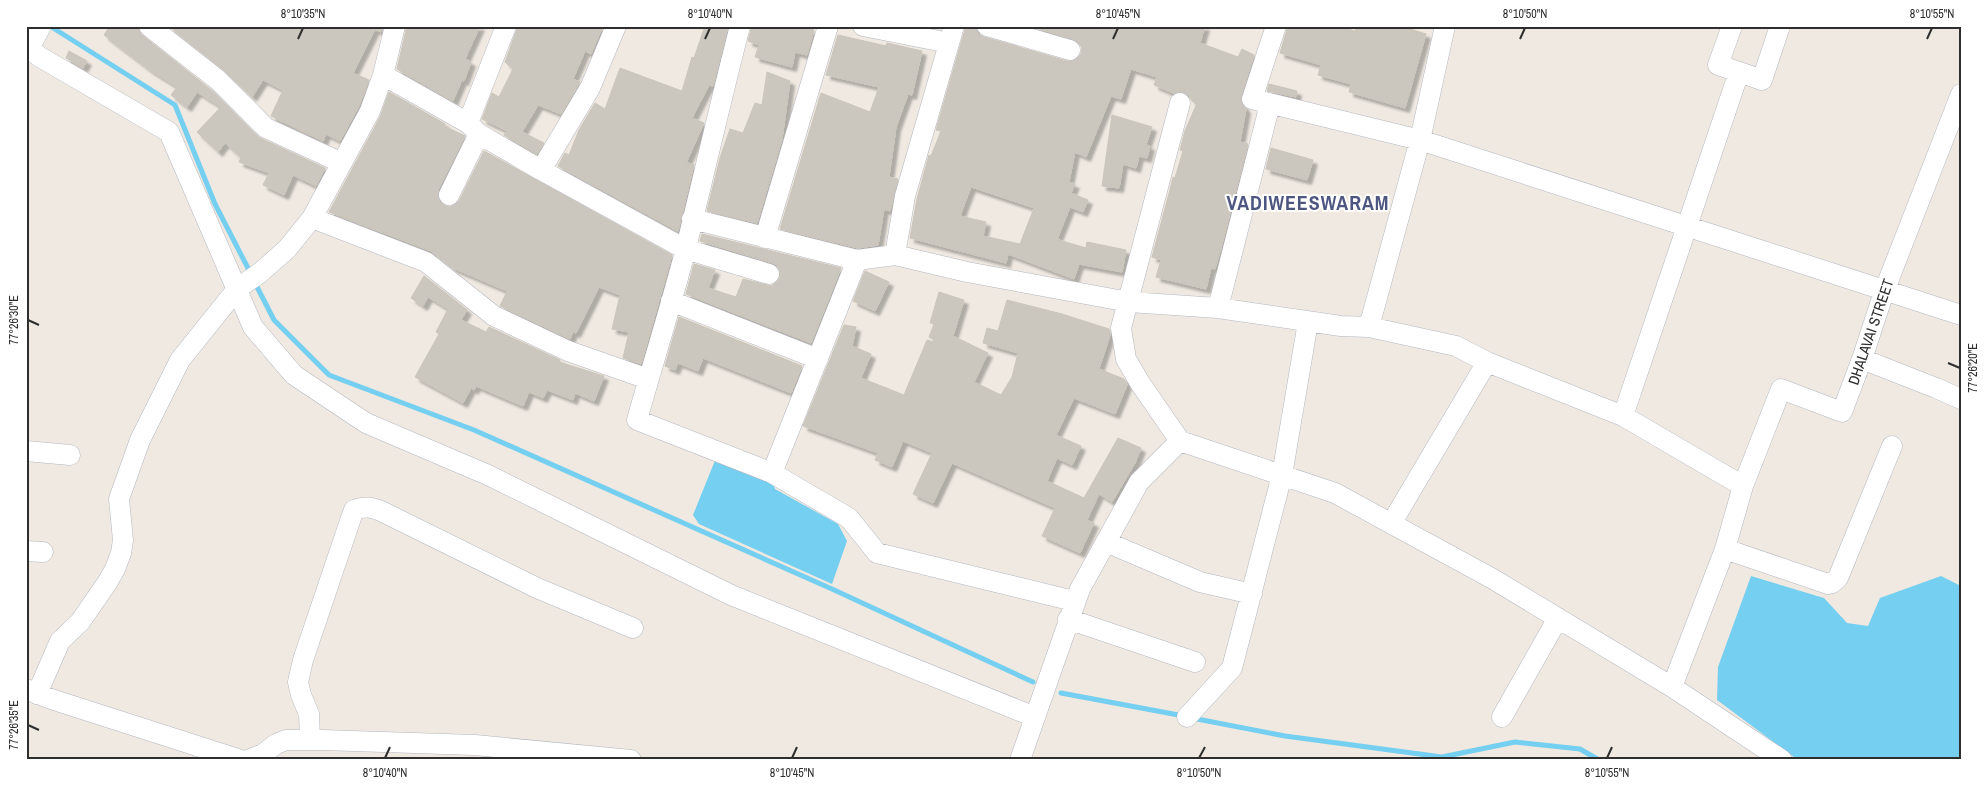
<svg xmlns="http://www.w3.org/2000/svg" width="1987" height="786" font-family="'Archivo Narrow',sans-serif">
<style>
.water{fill:#75cff0}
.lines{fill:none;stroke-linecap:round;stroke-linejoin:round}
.stream{stroke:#75cff0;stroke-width:5}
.building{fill:#cbc7bf;stroke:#cbc5ba;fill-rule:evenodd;filter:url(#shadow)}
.minor-casing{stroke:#b4b7c1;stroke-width:21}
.minor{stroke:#fff;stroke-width:20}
.ticks{fill:none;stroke:#2e2e2e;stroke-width:2}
.labels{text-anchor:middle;stroke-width:4;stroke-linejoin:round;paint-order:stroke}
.street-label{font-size:15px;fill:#2e2e2e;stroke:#fff}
.district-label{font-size:20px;font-weight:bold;letter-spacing:1px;fill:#4d5680;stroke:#fff}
.neatline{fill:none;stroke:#2e2e2e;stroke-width:2}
.ticks-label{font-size:12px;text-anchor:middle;fill:#2e2e2e}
</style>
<defs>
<filter id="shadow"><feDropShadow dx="4.5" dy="4.5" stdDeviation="1" flood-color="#0004"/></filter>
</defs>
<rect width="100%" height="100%" fill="#efe9e1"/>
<!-- water -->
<path class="water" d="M 716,458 L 772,479 L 775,489 L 838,524 L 847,541 L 832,584 L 699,524 L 693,515 Z
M 1751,576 L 1824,598 L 1847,623 L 1868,626 L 1880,598 L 1941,576 L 1961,586 L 1961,760 L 1798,760 L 1717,700 L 1718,667 Z"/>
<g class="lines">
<!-- stream -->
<path class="stream" d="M 50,26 L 175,105 L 215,204 L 251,274
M 254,281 L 274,320 L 329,375 L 474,430 L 832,589 L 1033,682
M 1061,693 L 1184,716
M 1192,718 L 1285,736 L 1442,757 L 1515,742 L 1580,749 L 1599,760"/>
</g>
<!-- building -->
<path class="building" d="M 110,26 L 137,26 L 142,35 L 210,89 L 258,137 L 325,168 L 316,186 L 293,175 L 284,195 L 263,185 L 269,173 L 239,162 L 241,158 L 225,143 L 218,152 L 197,132 L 221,107 L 197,92 L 187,107 L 171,95 L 177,87 L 150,70 L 104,35 Z
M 169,26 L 383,26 L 381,32 L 375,29 L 353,73 L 369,80 L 359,106 L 340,141 L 326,134 L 323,141 L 271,116 L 283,90 L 263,80 L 252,97 L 225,71 Z
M 407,26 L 480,26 L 465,59 L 471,62 L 464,81 L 462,80 L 453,101 L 397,69 Z
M 518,26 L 603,26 L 591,54 L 585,51 L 573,79 L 580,82 L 561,114 L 538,105 L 522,132 L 544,143 L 537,154 L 504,135 L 507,131 L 482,119 L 492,93 L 499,97 L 513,69 L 505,62 Z
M 705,26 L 728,26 L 713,86 L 709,85 L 692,118 L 704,123 L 686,163 L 694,164 L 678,231 L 558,166 L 565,153 L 569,155 L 579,130 L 595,103 L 605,109 L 620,68 L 682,91 L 692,57 L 694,58 Z
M 752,26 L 793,26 L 814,30 L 807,55 L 795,52 L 792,67 L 755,57 L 759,45 L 748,41 Z
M 966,26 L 975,26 L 978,34 L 984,37 L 1067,61 L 1073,61 L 1081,54 L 1082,48 L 1078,41 L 1031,26 L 1205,26 L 1200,43 L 1238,57 L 1242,49 L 1254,55 L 1241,96 L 1241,102 L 1246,109 L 1240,142 L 1248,144 L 1221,248 L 1215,269 L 1211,268 L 1206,289 L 1156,277 L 1161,260 L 1152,257 L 1172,182 L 1173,177 L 1175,178 L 1183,151 L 1180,150 L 1185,131 L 1197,103 L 1192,101 L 1189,95 L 1183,92 L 1173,93 L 1154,85 L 1157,77 L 1131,69 L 1121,99 L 1111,96 L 1086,157 L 1075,152 L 1069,182 L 1075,184 L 1071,193 L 1088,200 L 1083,212 L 1070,207 L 1058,237 L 1059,240 L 1086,248 L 1087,242 L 1126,250 L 1122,272 L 1079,264 L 1074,279 L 1008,254 L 1006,263 L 910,238 L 917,199 L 929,155 L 931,156 L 941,131 L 936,130 ZM 971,187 L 1034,208 L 1020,244 L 983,236 L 986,222 L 960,216 Z
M 1288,26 L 1338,26 L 1355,31 L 1357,26 L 1401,26 L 1426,34 L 1405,108 L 1349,92 L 1351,84 L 1318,75 L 1321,65 L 1280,53 Z
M 838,35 L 886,46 L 887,43 L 922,51 L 912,95 L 908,94 L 896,127 L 889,177 L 898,179 L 890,211 L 884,209 L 878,245 L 858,248 L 780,229 L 821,93 L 870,112 L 879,87 L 826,75 Z
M 69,51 L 87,61 L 83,68 L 66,58 Z
M 767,72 L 790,81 L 782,139 L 757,223 L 707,211 L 720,158 L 730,129 L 743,133 L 755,103 L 762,105 Z
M 1269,84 L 1297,91 L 1296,97 L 1267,91 Z
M 389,92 L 445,124 L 444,126 L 465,136 L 438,190 L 439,201 L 443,205 L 450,207 L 459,201 L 484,151 L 672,255 L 641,364 L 623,358 L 629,332 L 612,329 L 620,295 L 599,287 L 576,333 L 573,332 L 570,339 L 500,306 L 507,291 L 453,268 L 431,251 L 329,212 L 380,117 Z
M 1112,115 L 1152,127 L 1146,145 L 1150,146 L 1147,158 L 1139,156 L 1136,168 L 1123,164 L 1119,188 L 1102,186 Z
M 1271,148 L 1313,160 L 1307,180 L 1266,169 Z
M 702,234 L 841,268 L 811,343 L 686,294 L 694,264 L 715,270 L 708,288 L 736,297 L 743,279 L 771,286 L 777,282 L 780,277 L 778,266 L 773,263 L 700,241 Z
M 865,271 L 889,282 L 875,311 L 853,301 Z
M 424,276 L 467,310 L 461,320 L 486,332 L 489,327 L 560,360 L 559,362 L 604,376 L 594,401 L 575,393 L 573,400 L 547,390 L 543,398 L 529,392 L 523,406 L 476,386 L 474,390 L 471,388 L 463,403 L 415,377 L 439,334 L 436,332 L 448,309 L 428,297 L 423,306 L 411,298 Z
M 939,292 L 964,300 L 953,336 L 988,353 L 974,382 L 1001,395 L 1012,377 L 1018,353 L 983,343 L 987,328 L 998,331 L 1007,300 L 1062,314 L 1109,329 L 1110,335 L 1099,369 L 1124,379 L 1127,385 L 1115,414 L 1074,398 L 1056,435 L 1081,446 L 1072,465 L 1057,458 L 1047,481 L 1084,498 L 1118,438 L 1141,448 L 1135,463 L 1112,502 L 1099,494 L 1087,520 L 1094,523 L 1080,553 L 1042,536 L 1055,508 L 952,463 L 933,503 L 913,494 L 932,453 L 903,441 L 892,467 L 875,460 L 878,453 L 803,426 L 844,325 L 856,327 L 852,346 L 871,354 L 861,378 L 904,395 L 927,340 L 934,342 L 934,340 L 929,337 L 934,324 L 930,323 Z
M 679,317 L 802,366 L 791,393 L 703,358 L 698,371 L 678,363 L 675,370 L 665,366 Z"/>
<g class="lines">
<defs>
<path id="minor" d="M 149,26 L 218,80 L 266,128 L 342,163
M 740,26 C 721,100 704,174 686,248 C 671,306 653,363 637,420 L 772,473
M 863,26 L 949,43
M 954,26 L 905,196 L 895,255 L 967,272 L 1129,302 L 1218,308 L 1341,326 L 1369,327 L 1456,346 L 1487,362 L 1623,416 L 1743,486
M 987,26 L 1070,50
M 1276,26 L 1252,99 L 1420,140 L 1961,315
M 1732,26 L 1718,65 L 1739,72
M 26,47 L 40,57 L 169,132 L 253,327 L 294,375 L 366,423 L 488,475 L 731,595 L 1035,717
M 29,49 L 41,26
M 383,75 L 468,123 L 479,134 L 541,170 L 685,249 L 769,274
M 468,123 L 506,26
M 541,170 L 590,88 L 616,26
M 449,195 L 479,134
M 312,218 L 426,262 L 494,316 L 568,351 L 648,379
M 692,219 L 857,260 L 895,255
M 765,238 L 828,26
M 857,260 L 772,473 L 849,518 L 877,553 L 1074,601
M 671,301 L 818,359
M 1218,308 L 1270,104
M 1369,327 L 1420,140 L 1445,26
M 1862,359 L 1936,388 L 1961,399
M 1623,416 L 1739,72 L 1762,80 L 1780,26
M 1180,441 L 1335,493 L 1493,579 L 1672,687 L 1782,760
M 26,451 L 70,455
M 1391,524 L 1487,362
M 1106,542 L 1200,582 L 1252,594
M 1725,549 L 1828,584 L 1832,583 L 1838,578 L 1892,446
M 26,551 L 43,552
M 1068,619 L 1195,662
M 1672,687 L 1725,549 L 1743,486 L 1781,389 L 1842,412 L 1862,359 L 1885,289 L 1961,94
M 26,689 L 51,699 L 241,760
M 37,694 L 60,641 L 80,622 L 107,583 L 115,569 L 121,553 L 123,540 L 119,499 L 140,440 L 180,360 L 237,289 L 261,272 L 287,249 L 312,218 L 370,111 L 383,75 L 395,26
M 1187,717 L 1232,668 L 1282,475 L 1308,322
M 1502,717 L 1558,618
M 310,740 L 309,714 L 301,695 L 298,682 L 303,660 L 351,518 L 354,510 C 365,506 371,507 381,511 L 537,588 L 633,628
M 248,760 L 263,754 L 276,744 L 286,740 L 322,740 L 475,745 L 631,760
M 1020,760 L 1080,589 L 1139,482 L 1180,441 L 1140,383 L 1126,359 L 1121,328 L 1180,103"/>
</defs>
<!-- minor casing -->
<use href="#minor" class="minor-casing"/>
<!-- minor -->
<use href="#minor" class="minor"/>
</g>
<!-- ticks -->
<path class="ticks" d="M 298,39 L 303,28M 705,39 L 710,28M 1113,39 L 1118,28M 1520,39 L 1525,28M 1927,39 L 1932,28M 28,320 L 39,325M 1948,363 L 1960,368M 28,725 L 39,730M 385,758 L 390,747M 792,758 L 797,747M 1199,758 L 1205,747M 1607,758 L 1612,747"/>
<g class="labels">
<!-- street labels -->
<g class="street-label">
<text transform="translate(1871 332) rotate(-71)" y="5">DHALAVAI STREET</text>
</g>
<!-- district labels -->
<g class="district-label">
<text x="1308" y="210">VADIWEESWARAM</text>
</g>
</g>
<!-- border -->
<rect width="1987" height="786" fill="none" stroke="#ffffff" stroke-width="55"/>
<rect x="28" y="28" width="1932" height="730" class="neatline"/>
<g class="ticks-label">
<text x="303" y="18">8°10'35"N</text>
<text x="710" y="18">8°10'40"N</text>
<text x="1118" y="18">8°10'45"N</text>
<text x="1525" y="18">8°10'50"N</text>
<text x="1932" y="18">8°10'55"N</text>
<text transform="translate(14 320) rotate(-90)" y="4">77°26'30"E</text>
<text transform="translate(1973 368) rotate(-90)" y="4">77°26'20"E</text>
<text transform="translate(14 725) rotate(-90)" y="4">77°26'35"E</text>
<text x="385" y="777">8°10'40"N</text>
<text x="792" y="777">8°10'45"N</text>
<text x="1199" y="777">8°10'50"N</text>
<text x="1607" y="777">8°10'55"N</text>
</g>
</svg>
